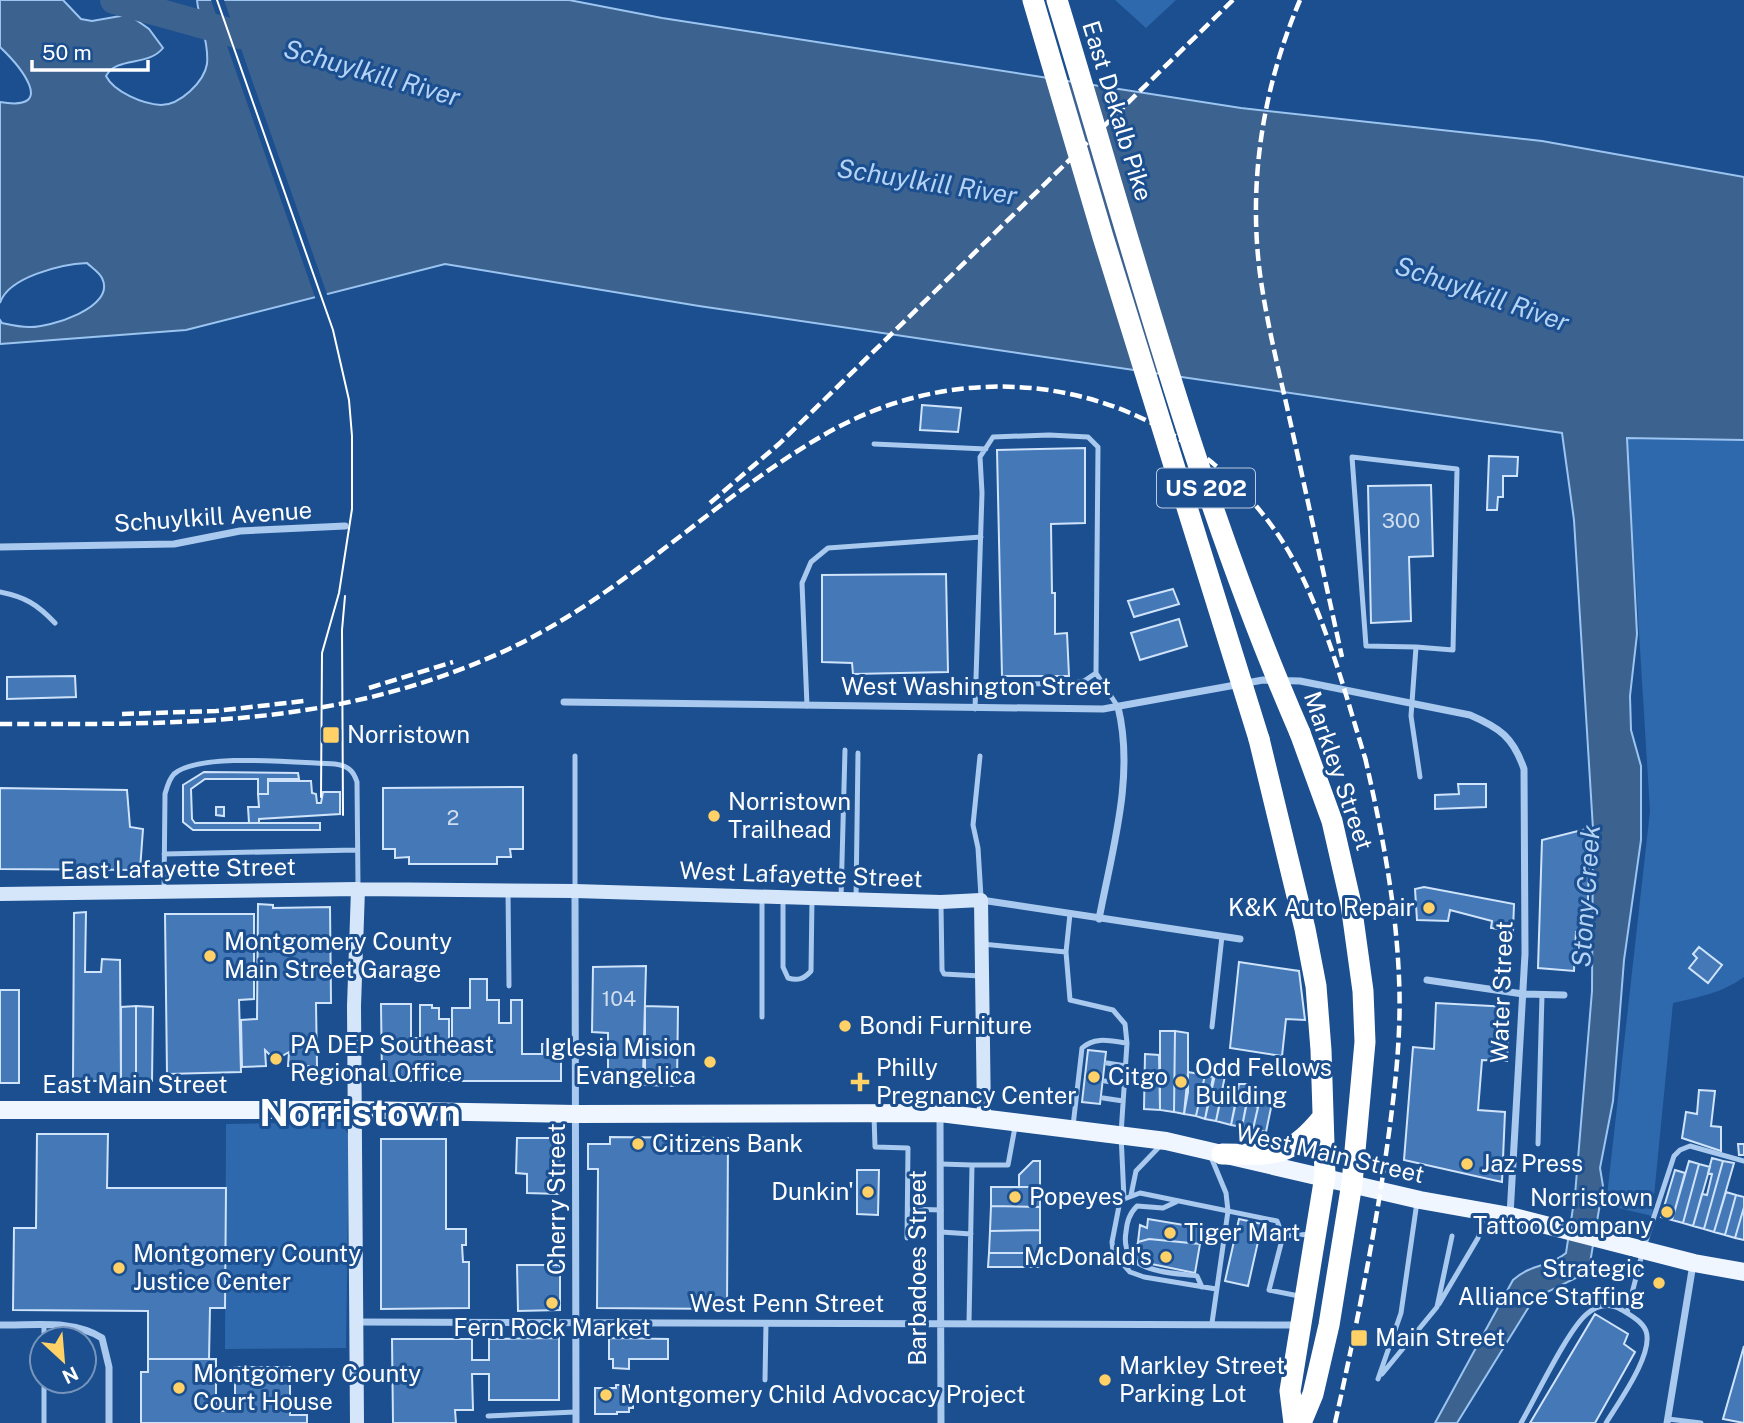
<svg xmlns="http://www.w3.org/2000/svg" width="1744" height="1423" font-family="'Public Sans',sans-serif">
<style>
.green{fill:#2e69ad}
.water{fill:#3c6290;stroke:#9cc4f0;stroke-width:2}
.pier{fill:#1b4f8f}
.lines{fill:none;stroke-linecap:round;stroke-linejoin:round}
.river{stroke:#3c6290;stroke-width:28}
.building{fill:#4478b7;stroke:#cfe3fa;stroke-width:2}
.lane{stroke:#a9c9ee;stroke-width:5}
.street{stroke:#a9c9ee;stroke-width:7}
.secondary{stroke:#d6e6fa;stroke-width:14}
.primary{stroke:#f0f6ff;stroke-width:18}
.highway{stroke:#fff;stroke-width:21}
.tram{stroke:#fff;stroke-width:2}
.rail{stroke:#fff;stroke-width:4.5;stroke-dasharray:12 5;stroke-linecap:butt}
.highway-bridge{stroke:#fff;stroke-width:21}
.poi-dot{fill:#ffd166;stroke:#1b4f8f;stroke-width:2.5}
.labels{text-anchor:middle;stroke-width:6;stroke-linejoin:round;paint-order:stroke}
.number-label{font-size:21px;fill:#d0dded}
.shield{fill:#1b4f8f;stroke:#bbcadd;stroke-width:2}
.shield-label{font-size:23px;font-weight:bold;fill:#fff}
.street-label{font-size:24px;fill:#fff;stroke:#1b4f8f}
.poi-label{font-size:24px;fill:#fff;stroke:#1b4f8f;text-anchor:start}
.water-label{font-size:26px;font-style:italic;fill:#b5d3f5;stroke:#1b4f8f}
.town-label{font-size:38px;font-weight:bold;fill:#fff;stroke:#1b4f8f}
</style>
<rect width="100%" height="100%" fill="#1b4f8f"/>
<!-- green -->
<path class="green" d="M 1115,0 L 1176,0 L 1146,28 Z
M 1627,437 L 1744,440 L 1744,977 C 1722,993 1699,997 1673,1003 L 1652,1216 L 1606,1205 L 1650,811 Z
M 341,1122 L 349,1136 L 346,1348 L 225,1349 L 226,1124 Z"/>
<!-- water -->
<path class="water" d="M 0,0 L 63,0 L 81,19 L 92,21 L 126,15 L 132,17 L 149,29 L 163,48 C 148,67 117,56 106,76 C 114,92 143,104 161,105 C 180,105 204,82 207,64 C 209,43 199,21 197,0 L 569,0 L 662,18 L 1241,108 L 1542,141 L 1744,177 L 1744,440 L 1627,438 L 1637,634 L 1630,696 L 1631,730 L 1641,766 L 1641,840 L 1624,960 L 1613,1101 L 1600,1168 L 1603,1186 L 1590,1263 L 1586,1273 L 1545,1293 L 1530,1305 L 1457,1423 L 1435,1423 L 1513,1280 C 1532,1263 1550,1267 1566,1253 L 1575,1195 L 1592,991 L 1593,829 L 1574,520 L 1562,433 L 699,306 L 445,264 L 186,330 L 0,344 L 0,320 L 2,323 C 11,325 19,327 29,327 C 48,328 117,308 102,278 C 99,272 91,267 87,263 C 62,264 8,277 0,303 L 0,102 C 59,112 19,65 0,47 Z"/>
<!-- pier -->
<path class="pier" d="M 211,0 L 224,0 L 328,297 L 316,300 Z"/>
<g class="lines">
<!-- river -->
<path class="river" d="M 114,0 L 240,35"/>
</g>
<!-- building -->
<path class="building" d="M 922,405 L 961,408 L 958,432 L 920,430 Z
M 1085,448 L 1085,523 L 1051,524 L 1052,593 L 1055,593 L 1055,634 L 1067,633 L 1069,676 L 1002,676 L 997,450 Z
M 1489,456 L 1518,457 L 1517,476 L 1503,476 L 1503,497 L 1498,497 L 1497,510 L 1487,510 Z
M 1431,485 L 1433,556 L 1409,557 L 1411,621 L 1371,623 L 1368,486 Z
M 946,574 L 948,672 L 853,674 L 852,663 L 822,662 L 822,575 Z
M 1173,589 L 1179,604 L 1134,617 L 1128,601 Z
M 1179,619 L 1187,646 L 1140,660 L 1131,633 Z
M 75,676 L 76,697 L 7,699 L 7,677 Z
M 204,772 L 298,773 L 299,779 L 268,779 L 268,794 L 258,794 L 258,779 L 205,779 L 191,789 L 192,819 L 195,823 L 320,823 L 320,830 L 193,830 L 183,822 L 183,785 Z
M 268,781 L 311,781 L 312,793 L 316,794 L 317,803 L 321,803 L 323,792 L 340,792 L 340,814 L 259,819 L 259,823 L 249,823 L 248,807 L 259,807 L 258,794 L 268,794 Z
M 1458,784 L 1486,784 L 1486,807 L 1435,809 L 1435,795 L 1459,794 Z
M 523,787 L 523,849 L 510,849 L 511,857 L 497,857 L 497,864 L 409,864 L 409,857 L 395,858 L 395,849 L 383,849 L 383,788 Z
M 0,788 L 127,790 L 130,827 L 143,829 L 140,870 L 0,869 Z
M 216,807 L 224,807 L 224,816 L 216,815 Z
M 1590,828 L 1587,933 L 1576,932 L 1574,971 L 1538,968 L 1542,840 Z
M 1424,887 L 1514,904 L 1513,931 L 1491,928 L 1492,921 L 1450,910 L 1448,921 L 1417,920 L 1415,889 Z
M 258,904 L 273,905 L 273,908 L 330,907 L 331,1003 L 316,1003 L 317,1066 L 288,1066 L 289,1052 L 279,1058 L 272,1057 L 265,1050 L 266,1066 L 242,1067 L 241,1020 L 257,1019 Z
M 86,912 L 85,972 L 101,972 L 102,959 L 120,960 L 121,1081 L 73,1081 L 74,913 Z
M 165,914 L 254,914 L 254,999 L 239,1000 L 241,1072 L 167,1074 Z
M 1699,947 L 1722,965 L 1708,983 L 1689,968 L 1697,958 L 1693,954 Z
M 1239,962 L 1299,971 L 1305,1020 L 1286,1019 L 1282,1056 L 1230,1048 Z
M 646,966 L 643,1076 L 608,1079 L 608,1033 L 592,1032 L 593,967 Z
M 470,979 L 487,979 L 487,1000 L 499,1000 L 499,1023 L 511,1023 L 511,1000 L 522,1000 L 522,1054 L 542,1054 L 542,1044 L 561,1044 L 561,1081 L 382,1081 L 381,1004 L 411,1004 L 411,1038 L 420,1038 L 420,1005 L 432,1005 L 432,1008 L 439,1008 L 439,1019 L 449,1019 L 449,1043 L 452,1043 L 452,1008 L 470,1008 Z
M 0,990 L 19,990 L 19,1083 L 0,1083 Z
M 1436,1003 L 1509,1007 L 1507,1061 L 1482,1060 L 1478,1110 L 1505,1112 L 1502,1182 L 1404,1160 L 1413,1047 L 1434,1049 Z
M 136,1006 L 136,1081 L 121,1081 L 121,1007 Z
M 136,1006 L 153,1007 L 152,1081 L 136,1081 Z
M 645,1006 L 678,1007 L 677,1086 L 645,1085 Z
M 1160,1031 L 1175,1031 L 1174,1112 L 1160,1110 Z
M 1175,1031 L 1188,1033 L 1188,1092 L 1184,1114 L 1174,1112 Z
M 1088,1050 L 1106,1052 L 1100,1104 L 1082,1102 Z
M 1145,1054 L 1159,1055 L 1160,1110 L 1144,1109 Z
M 1188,1072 L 1205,1075 L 1196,1116 L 1184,1114 Z
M 1205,1075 L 1213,1077 L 1205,1119 L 1196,1116 Z
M 1215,1075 L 1225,1076 L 1216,1121 L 1205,1119 Z
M 1239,1084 L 1250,1084 L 1242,1127 L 1231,1125 Z
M 1223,1089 L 1238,1093 L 1231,1125 L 1216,1121 Z
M 1699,1090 L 1715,1091 L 1711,1126 L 1721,1127 L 1721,1151 L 1682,1138 L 1686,1112 L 1697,1114 Z
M 1249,1092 L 1257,1093 L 1255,1106 L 1258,1107 L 1253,1129 L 1242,1127 Z
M 1261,1095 L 1273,1098 L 1266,1132 L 1253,1129 Z
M 37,1134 L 108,1134 L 107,1188 L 226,1188 L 225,1308 L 210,1308 L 209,1359 L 148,1359 L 148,1311 L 13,1310 L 14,1228 L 36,1228 Z
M 610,1137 L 728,1138 L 727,1309 L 597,1308 L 598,1169 L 588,1169 L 588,1144 L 610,1144 Z
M 517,1138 L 560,1138 L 559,1194 L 527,1193 L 527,1174 L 516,1173 Z
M 381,1139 L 446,1139 L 446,1229 L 466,1229 L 466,1245 L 462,1245 L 463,1262 L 469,1262 L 469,1308 L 381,1309 Z
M 1738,1144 L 1744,1144 L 1744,1155 L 1739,1155 Z
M 1712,1158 L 1723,1161 L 1704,1229 L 1693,1226 L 1702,1194 L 1707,1195 L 1712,1174 L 1708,1173 Z
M 1033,1161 L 1040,1161 L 1040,1187 L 1019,1187 L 1019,1175 Z
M 1689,1161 L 1699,1164 L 1683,1223 L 1672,1220 Z
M 1723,1161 L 1734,1163 L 1714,1232 L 1704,1229 Z
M 1699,1164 L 1710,1167 L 1693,1226 L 1683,1223 Z
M 857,1170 L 879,1170 L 878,1215 L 857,1214 Z
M 1675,1170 L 1685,1173 L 1672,1220 L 1661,1217 Z
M 991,1187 L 1040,1187 L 1040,1207 L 991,1206 Z
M 1726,1192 L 1736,1195 L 1725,1235 L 1714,1232 Z
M 1736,1195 L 1744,1197 L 1744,1207 L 1735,1238 L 1725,1235 Z
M 991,1206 L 1040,1207 L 1040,1230 L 990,1231 Z
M 1744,1207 L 1744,1240 L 1735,1238 Z
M 1148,1219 L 1202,1228 L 1200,1244 L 1149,1239 L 1138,1242 L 1140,1225 L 1147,1228 Z
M 1239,1219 L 1262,1224 L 1248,1286 L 1225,1281 Z
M 1040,1230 L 1040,1253 L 989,1253 L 990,1231 Z
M 1149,1239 L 1200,1244 L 1195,1273 L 1137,1261 L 1131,1253 L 1136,1250 L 1138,1242 Z
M 989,1253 L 1040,1253 L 1040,1267 L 988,1267 Z
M 517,1265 L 560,1265 L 560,1310 L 518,1311 Z
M 1595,1314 L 1628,1334 L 1624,1344 L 1635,1352 L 1595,1423 L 1530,1423 Z
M 559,1338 L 559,1400 L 489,1400 L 489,1374 L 472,1374 L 473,1410 L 455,1410 L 456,1423 L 393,1423 L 392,1339 L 472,1339 L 472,1360 L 489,1360 L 489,1339 Z
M 609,1338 L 668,1339 L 668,1359 L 629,1359 L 629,1369 L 613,1368 L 613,1359 L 609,1359 Z
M 1744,1346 L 1744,1423 L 1723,1419 Z
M 148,1359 L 216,1359 L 216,1411 L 235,1411 L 235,1367 L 290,1367 L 290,1415 L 307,1415 L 307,1423 L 141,1423 L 141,1372 L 148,1372 Z
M 616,1385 L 629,1385 L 629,1392 L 633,1392 L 633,1408 L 629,1408 L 629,1412 L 617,1412 L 617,1414 L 595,1414 L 595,1388 L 616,1388 Z"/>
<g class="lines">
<!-- lane -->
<path class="lane" d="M 874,444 L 986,449
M 0,592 C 25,597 37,604 55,623
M 1416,647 L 1453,650 L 1457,469 L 1352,457 L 1366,646 L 1416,647 L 1411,716 L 1420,777
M 1096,673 L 1118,707
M 807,706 L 802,583 L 811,562 L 828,548 L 981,537
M 975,709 L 982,493 L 980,457 L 993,437 L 1049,435 L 1088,437 L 1098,447 L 1096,673 L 1084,681 L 1075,683 L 976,685
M 980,756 L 973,825 L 978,848 L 981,897
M 164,854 L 356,850
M 575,889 L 575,756
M 164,890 L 165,794 C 167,787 169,779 174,774 C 199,752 300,763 335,764 C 347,766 353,769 357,782 L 358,886
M 508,890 L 509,986
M 762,898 L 762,1017
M 841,898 L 845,750
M 856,899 L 858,753
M 783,900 L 783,967 L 788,978 C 798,981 804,979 811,971 L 812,898
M 941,905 L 942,970 L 944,974 L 980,976
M 982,944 L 1066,952 L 1070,1000 L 1113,1010 L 1125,1024 L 1127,1043 L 1121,1134 L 1124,1199
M 1066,952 L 1070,914
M 1212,1027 L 1222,936
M 1107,1063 L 1126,1066
M 1105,1081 L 1125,1084
M 1103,1098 L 1123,1101
M 874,1115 L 875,1147 L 908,1148 L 907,1238
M 1073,1126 L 1082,1048 C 1095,1036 1111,1041 1127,1043
M 1538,1144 L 1542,995
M 1211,1157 L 1226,1193 L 1228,1211 L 1212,1323
M 941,1164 L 972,1165
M 1131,1195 L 1136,1171 L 1161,1145
M 1176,1202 L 1163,1208 L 1137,1206 C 1129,1214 1127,1222 1126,1232 C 1119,1273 1168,1272 1197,1276 L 1202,1287
M 908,1209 L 941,1210
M 941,1232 L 971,1234
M 1283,1236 L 1312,1234
M 1216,1289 L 1144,1277 L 1130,1272 L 1121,1262 L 1113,1251 L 1112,1242 L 1119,1206 L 1124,1199 L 1140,1193 L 1277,1221 L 1283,1236 L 1269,1290 L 1299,1296
M 1439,1304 L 1478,1238 L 1484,1214
M 1627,1313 L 1643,1250 L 1674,1156 L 1680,1150 L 1690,1146 L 1744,1161
M 969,1323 L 972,1165 L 1008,1165 L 1015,1127
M 44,1326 L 44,1339
M 1382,1374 L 1437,1307 L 1452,1236
M 1378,1379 L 1401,1313 L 1417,1202
M 765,1380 L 766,1323
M 488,1416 L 575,1412
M 1668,1419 L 1701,1423
M 44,1423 L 44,1381
M 1521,1423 C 1535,1399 1569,1327 1588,1313 C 1599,1304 1610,1303 1622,1310 C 1630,1315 1642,1321 1646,1331 C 1654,1354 1618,1403 1606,1423"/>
<!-- street -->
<path class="street" d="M 0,547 L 174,544 L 240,531 L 345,526
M 564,702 L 1103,709 L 1263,680 L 1300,681 L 1470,715 C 1500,728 1513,737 1524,769 L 1525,954 L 1510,1215
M 575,892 L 576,1423
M 981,900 L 1240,939
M 1099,919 C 1112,850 1135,776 1118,707
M 1427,980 L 1523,994 L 1564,995
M 940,1113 L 941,1423
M 357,1322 L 1297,1325
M 0,1325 C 33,1326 73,1319 102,1338 L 109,1367 L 109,1423
M 1667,1423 L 1693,1264"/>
<!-- secondary -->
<path class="secondary" d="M 0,894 L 358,889 L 575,891 L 941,902 L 981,900 L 984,1117
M 357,1423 L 354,1006 L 358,889"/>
<!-- primary -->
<path class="primary" d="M 0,1110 L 354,1110 L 576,1114 L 940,1113 L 1166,1141 L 1420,1200 L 1510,1216 L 1694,1263 L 1744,1272"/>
<!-- highway -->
<path class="highway" d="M 1300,733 L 1332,821 L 1351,904 L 1363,991 L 1365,1042 L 1352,1183 L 1329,1325 L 1313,1394 L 1301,1423
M 1259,739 L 1305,929 L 1316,986 L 1321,1050 L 1325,1176 L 1290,1391 L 1294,1423
M 1222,1154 C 1272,1154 1288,1160 1322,1118"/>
<!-- tram -->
<path class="tram" d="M 217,0 L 333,330 L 349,400 L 352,436 L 352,509 L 339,593 L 322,653 L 321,797
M 343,815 L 342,630 L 345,596"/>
<!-- rail -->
<path class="rail" d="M 1300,0 C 1263,87 1248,181 1260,274 C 1267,325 1280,375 1291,425 C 1308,502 1325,580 1342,657
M 710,503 L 780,443 L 1233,0
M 369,688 L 453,662
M 122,714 L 216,711 L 304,701
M 0,724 C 178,724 331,728 498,654 C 619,600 709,502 822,436 C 980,343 1175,384 1279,536 C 1322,601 1343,687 1366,761
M 1335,1423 C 1354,1338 1371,1254 1384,1168 C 1393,1105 1402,1042 1399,978 C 1396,902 1381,827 1364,753"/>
<!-- highway-bridge -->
<path class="highway-bridge" d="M 1033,0 L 1103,237 L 1259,739
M 1057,0 C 1132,246 1197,497 1300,733"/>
</g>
<!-- markers -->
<g class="poi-dot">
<rect x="322" y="726" width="18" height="18" rx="3.5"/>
<circle cx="714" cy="816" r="7"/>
<circle cx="1429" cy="908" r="7"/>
<circle cx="210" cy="956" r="7"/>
<circle cx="845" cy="1026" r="7"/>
<circle cx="276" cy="1059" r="7"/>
<circle cx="710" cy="1062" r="7"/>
<circle cx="1094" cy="1077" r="7"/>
<path d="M856.5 1071.5h7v7h7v7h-7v7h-7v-7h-7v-7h7z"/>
<circle cx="1181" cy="1082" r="7"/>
<circle cx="638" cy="1144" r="7"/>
<circle cx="1467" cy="1164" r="7"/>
<circle cx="868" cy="1192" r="7"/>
<circle cx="1015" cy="1197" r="7"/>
<circle cx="1667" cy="1212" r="7"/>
<circle cx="1170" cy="1233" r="7"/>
<circle cx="1166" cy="1257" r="7"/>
<circle cx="119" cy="1268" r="7"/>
<circle cx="1659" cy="1283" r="7"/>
<circle cx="552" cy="1303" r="7"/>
<rect x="1350" y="1329" width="18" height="18" rx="3.5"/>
<circle cx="1105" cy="1380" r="7"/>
<circle cx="179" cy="1388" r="7"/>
<circle cx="606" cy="1395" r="7"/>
</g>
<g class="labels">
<!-- number labels -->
<g class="number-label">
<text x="1401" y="528">300</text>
<text x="453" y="825">2</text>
<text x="619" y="1006">104</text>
</g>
<!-- shield labels -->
<rect class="shield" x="1157" y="468.5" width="98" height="39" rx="5"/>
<g class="shield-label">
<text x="1206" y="496">US 202</text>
</g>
<!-- street labels -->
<g class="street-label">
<text transform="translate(1117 111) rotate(73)" y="8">East Dekalb Pike</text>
<text transform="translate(213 517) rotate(-4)" y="8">Schuylkill Avenue</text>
<text x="976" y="695">West Washington Street</text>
<text transform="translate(1338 771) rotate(71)" y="8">Markley Street</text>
<text transform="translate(178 869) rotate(-1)" y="8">East Lafayette Street</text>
<text transform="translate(801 875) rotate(2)" y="8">West Lafayette Street</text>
<text transform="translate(1502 992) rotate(-88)" y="8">Water Street</text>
<text x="135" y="1093">East Main Street</text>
<text transform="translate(1330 1154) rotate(13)" y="8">West Main Street</text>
<text transform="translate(557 1199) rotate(-90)" y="8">Cherry Street</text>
<text transform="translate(918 1268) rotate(-90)" y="8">Barbadoes Street</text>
<text x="787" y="1312">West Penn Street</text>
</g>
<!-- poi labels -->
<g class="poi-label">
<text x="347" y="743">Norristown</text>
<text x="728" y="810">Norristown<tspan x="728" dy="28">Trailhead</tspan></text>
<text x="1415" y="916" text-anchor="end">K&amp;K Auto Repair</text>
<text x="224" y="950">Montgomery County<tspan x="224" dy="28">Main Street Garage</tspan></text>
<text x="859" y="1034">Bondi Furniture</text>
<text x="290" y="1053">PA DEP Southeast<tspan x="290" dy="28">Regional Office</tspan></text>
<text x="696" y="1056" text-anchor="end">Iglesia Mision<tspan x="696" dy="28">Evangelica</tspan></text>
<text x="876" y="1076">Philly<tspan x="876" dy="28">Pregnancy Center</tspan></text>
<text x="1195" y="1076">Odd Fellows<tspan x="1195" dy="28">Building</tspan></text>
<text x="1108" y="1085">Citgo</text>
<text x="652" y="1152">Citizens Bank</text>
<text x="1481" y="1172">Jaz Press</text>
<text x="854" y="1200" text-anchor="end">Dunkin'</text>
<text x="1029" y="1205">Popeyes</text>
<text x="1653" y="1206" text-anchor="end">Norristown<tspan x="1653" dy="28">Tattoo Company</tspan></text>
<text x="1184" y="1241">Tiger Mart</text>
<text x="133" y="1262">Montgomery County<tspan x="133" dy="28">Justice Center</tspan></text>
<text x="1152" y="1265" text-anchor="end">McDonald's</text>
<text x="1645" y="1277" text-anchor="end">Strategic<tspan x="1645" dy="28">Alliance Staffing</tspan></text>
<text x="552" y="1336" text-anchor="middle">Fern Rock Market</text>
<text x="1375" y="1346">Main Street</text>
<text x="1119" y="1374">Markley Street<tspan x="1119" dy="28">Parking Lot</tspan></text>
<text x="193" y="1382">Montgomery County<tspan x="193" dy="28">Court House</tspan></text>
<text x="620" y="1403">Montgomery Child Advocacy Project</text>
</g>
<!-- water labels -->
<g class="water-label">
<text transform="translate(372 73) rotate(16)" y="9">Schuylkill River</text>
<text transform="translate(927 182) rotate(9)" y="9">Schuylkill River</text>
<text transform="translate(1482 294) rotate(19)" y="9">Schuylkill River</text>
<text transform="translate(1586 896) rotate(-86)" y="9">Stony Creek</text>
</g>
<!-- town labels -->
<g class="town-label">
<text x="360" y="1126">Norristown</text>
</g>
</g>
<!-- north arrow -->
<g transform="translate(63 1360) rotate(154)"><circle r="33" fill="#1b4f8f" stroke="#7695bc" stroke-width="2"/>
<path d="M0-5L12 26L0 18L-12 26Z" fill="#ffd166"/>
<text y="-10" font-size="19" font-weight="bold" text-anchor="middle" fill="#ffffff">N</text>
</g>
<!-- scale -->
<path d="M32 60v10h116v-10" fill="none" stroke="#ffffff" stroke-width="3.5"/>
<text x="42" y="60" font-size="21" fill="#ffffff" stroke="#1b4f8f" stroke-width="5" paint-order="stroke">50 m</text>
</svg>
